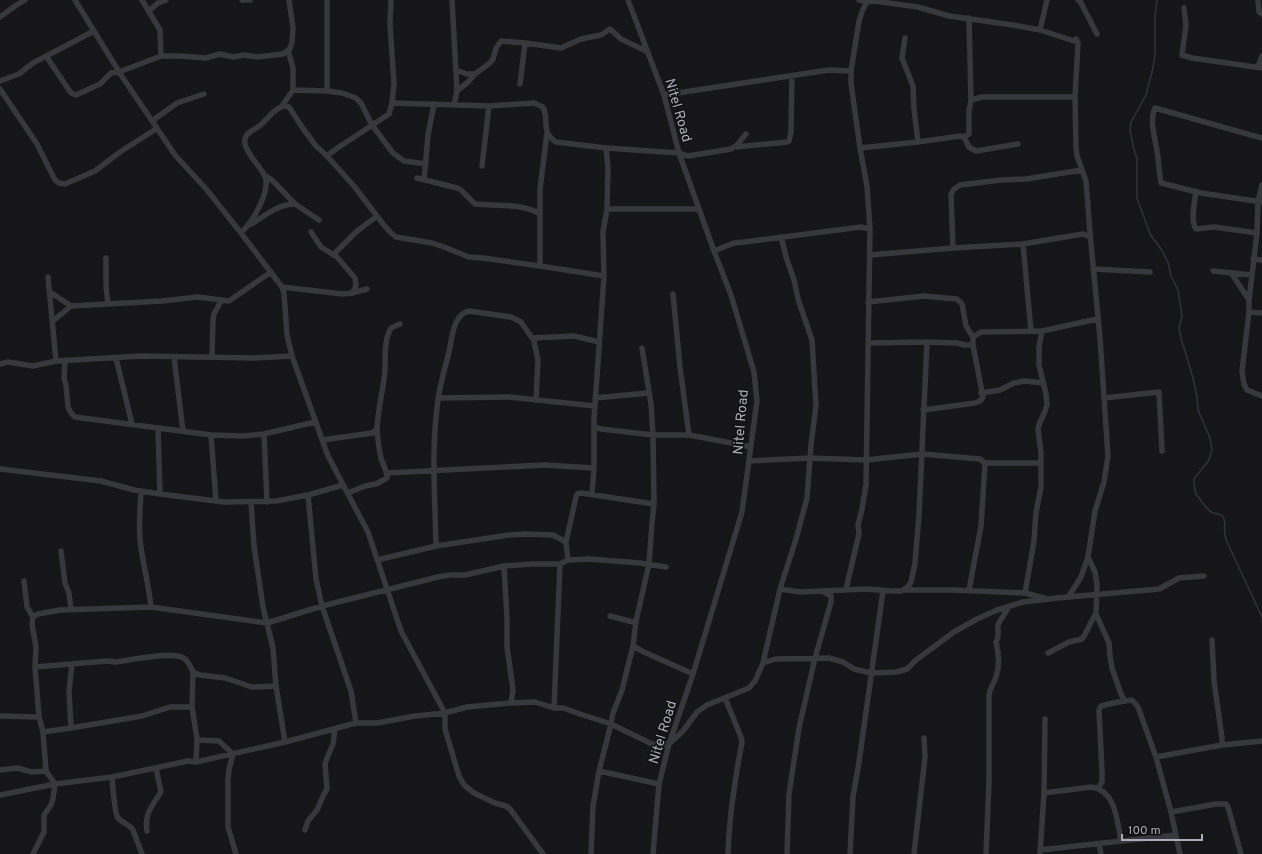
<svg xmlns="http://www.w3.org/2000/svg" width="1262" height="854" font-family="Overpass,sans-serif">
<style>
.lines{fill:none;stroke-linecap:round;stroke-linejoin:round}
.stream{stroke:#2c353c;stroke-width:1.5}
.street{stroke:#37383d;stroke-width:5.5}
.labels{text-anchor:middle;stroke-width:3;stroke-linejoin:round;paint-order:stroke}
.street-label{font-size:14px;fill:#a8adb8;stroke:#111113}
</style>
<rect width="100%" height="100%" fill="#161618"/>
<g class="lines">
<!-- stream -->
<path class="stream" d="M 1157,0 L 1155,16 L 1155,55 L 1153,68 L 1146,95 L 1131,122 L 1130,130 L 1133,146 L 1137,159 L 1137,198 L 1150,234 L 1161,249 L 1168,262 L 1171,276 L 1178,290 L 1182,316 L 1179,328 L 1181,338 L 1193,378 L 1197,397 L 1198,410 L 1210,438 L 1212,449 L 1209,460 L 1194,479 L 1194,485 L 1196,494 L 1205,506 L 1212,513 C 1230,514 1223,524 1225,535 C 1225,537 1226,539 1227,542 L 1262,617"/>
<!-- street -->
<path class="street" d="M 75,0 L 121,75 L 175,155 L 207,190 L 241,233 L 282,287 L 284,293 L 287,335 L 292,356 L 328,456 L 368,532 L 398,622 L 402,633 L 445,713 L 445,729 L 459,776 L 464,785 L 474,793 L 495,803 L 506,806 L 510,809 L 543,854
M 142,0 L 160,30 L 161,56
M 242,0 L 250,0
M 327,0 L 327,91 L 342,93 L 356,98 L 361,103 L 372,125 L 393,153 L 404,161 L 426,164
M 452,0 L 457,91
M 628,0 L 664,95 L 679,153 L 714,251 L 731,295 L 754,372 L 757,401 L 742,512 L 693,674 L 669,744 L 659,784 L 653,854
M 859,0 L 867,2
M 1078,0 L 1080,1 L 1097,34
M 1258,0 L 1259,12 L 1262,14
M 1184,8 L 1186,25 L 1182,55 L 1192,58 L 1262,68
M 149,11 L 158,3 L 166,0
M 0,17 L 15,6 L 25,0
M 969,18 L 971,100
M 1040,30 L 1047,0
M 905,38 L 902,58 L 913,86 L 914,109 L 918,142
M 46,56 L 71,93 L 76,95 L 100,84 L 111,73 L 119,72 L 161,56 L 179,56 L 206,58 L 220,54 L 233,57 L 244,55 L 257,57 L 283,54 L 290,49 L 292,42 L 293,28 L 289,0
M 1258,67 L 1262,56
M 456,70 L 467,74 L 475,74
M 0,81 L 19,74 L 33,63 L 94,31
M 520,84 L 525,43
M 0,89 L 37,144 L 55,180 L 59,183 L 65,184 L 95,171 L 120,152 L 156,129
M 293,90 L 327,91
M 664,95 L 829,70 L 851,71
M 392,103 L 489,106 L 534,103 L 543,107 C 550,122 540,131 556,142 L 606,148 L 679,153 L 688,156 L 731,149 L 737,145 L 746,134
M 454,105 L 457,91 L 468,82 L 475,74 L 490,63 L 493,59 L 496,48 L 501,41 L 525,43 L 561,48 L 581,39 L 601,35 L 610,29 L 621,39 L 648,52
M 282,106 L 293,90 L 293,68 L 288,50
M 152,121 L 177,103 L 204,94
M 964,137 L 969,134 L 969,111 L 971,100 L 982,97 L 1075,97
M 1262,138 L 1155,108 C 1149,121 1155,137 1157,151 C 1159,162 1159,172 1161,183 L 1201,193 L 1262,202
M 735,147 L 787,142 L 789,141 L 791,132 L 792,76
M 860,148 L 918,142 L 960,136 L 964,137 L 969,147 L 976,151 L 1018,144
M 327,156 L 336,149 L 389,114 L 392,103 L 394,84 L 390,24 L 391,0
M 482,166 L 489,106
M 264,175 L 272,180 L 295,204
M 417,178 L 457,188 L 461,190 L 475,204 C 497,206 521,203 540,214
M 424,180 L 428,135 L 434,104
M 1262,185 L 1258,202 L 1257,233 L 1249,300 L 1249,312 L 1242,371 L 1244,384 L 1247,390 L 1262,396
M 1196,191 C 1195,200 1190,221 1196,229 L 1214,227 L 1257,233
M 607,209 L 699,209
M 251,224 C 265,216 278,204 295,204 L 319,220
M 311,232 L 321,247 L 337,257 L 355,278 L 356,286 L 352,293
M 241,233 C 252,222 271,192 265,176 C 260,166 242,149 245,139 C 246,133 253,130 258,127 C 266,121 272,111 281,107 C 284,105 286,106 289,107 L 304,130 L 316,146 L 327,156 L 354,186 L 383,224 L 390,232 L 396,237 L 432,243 L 444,247 L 469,257 L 483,258 L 540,266 L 604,276
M 1023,244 L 1031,331
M 953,248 L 951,194 L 954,189 L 960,185 L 1001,180 L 1026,179 L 1082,170
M 714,251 L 734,243 L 744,242 L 861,227 L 870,229
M 333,255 L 356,232 L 377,216
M 870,255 L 953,248 L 1023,244 L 1083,234 L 1090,237
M 106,258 L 106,287 L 108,303
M 1253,259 L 1262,260
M 540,266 L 540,189 L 547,133
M 1093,269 L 1150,272
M 1213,271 L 1252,275
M 1232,274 L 1249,300
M 48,277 L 56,361
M 282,287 L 343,294 L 352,293 L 367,289
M 50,292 L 71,306
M 673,294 L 680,367 L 689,435
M 868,302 L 924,296 L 957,299 L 962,304 L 966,326 L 973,337
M 1249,312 L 1262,313
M 53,321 L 71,306 L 162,301 L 198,297 L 229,301 L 271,272
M 869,343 L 927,342 L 957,343 L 965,345 L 973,345 L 973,337 L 981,332 L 1042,331 L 1097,319
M 642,348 L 651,404 L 653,435 L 654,504 L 652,523 L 649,564 L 636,621 L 633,646 L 644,652 L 693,674
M 174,357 L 183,431
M 212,357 L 213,319 L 214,314 L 221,301
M 116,358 L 132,424
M 65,360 L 64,378 L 66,385 L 68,407 L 71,413 L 75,417 L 211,435 L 243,436 L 264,434 L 315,422
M 0,364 L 8,362 L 33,366 L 56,361 L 142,356 L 254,358 L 292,356
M 981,393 L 1000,390 L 1014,383 L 1025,381 L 1043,383
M 438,398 L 509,397 L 595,406
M 595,398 L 648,393
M 1104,398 L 1159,392 L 1162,451
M 536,400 L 538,360 L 534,342 L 536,338
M 923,410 L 975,403 L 980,401 L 983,397 L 973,345
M 594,425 L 597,428 L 601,429 L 653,435 L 689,435 L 721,441 L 751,447
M 158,428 L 160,494
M 264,434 L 267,502
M 211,435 L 216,501
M 322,440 L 372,433 L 377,429
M 749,461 L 810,458 L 866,460 L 922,454 L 980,459 L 985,463 L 981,526 L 969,590
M 985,463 L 1041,463
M 0,469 L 101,481 L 134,490 L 160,494 L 224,502 L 276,501 L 308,495 L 343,485
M 387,473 L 545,465 L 594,468
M 141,491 C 140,510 138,529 141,548 C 144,568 149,587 151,607
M 348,493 L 365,486 L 376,484 L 387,478 C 387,471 383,465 381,458 C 379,450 378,440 377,431 C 377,415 382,395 384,379 C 387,363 382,343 391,328 L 400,324
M 592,494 L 594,468 L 594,419 L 604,276 L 603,232 L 607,209 L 608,168 L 606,148
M 308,495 L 316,579 L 322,606 L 351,691 L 356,723
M 251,502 L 254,546 L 263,607 L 273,648 L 276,686 L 285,742
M 436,546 C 435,498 431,448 438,400 C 440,384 445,368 449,352 C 452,339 453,314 469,311 L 511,317 L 521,322 L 532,338 L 574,336 L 599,342
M 61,551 L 65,583 L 69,593 L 71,609
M 1088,557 L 1095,572 L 1097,584 L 1096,614 L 1109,643 L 1110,656 L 1112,668 L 1121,694 L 1125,701
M 377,560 L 436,546 L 509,535 L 525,534 L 553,535 L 566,542
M 568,560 L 566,542 L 576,497 L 577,494 L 581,493 L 654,504
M 504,566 L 507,618 L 507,647 L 513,690 L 511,703
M 24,581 L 27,607 L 33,617 L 32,624 L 36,647 L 35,667 L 39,717 L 43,732 L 46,771 L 55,784 L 53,799 L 51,805 L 44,815 L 44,832 L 33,854
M 780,589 L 800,592 L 866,589 L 891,591 L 901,591 L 908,587 L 911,582 L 915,563 L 919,515 L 927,342
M 846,589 L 859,534 L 858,525 L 862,509 L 866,485 L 870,229 L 867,186 L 860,148 L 851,83 L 851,71 L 859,21 L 863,9 L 867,2 L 874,1 L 918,7 L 949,16 L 1013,25 L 1040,30 L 1074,41 L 1076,39 L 1078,43 L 1075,97 L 1076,147 L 1077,156 L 1086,181 L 1090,233 L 1100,338 L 1108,456 L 1104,482 L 1095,511 L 1088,557 L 1081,577 L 1069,596
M 905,590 L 953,590 L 1025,593 L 1044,598
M 1025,593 L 1034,541 L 1036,513 L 1041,487 L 1041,453 L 1038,429 L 1040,422 L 1044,414 L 1047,405 L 1046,394 L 1039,365 L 1039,347 L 1042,331
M 610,616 L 633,622 L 636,621
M 33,617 L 38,614 L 60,610 L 151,607 L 267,623 L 322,606 L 438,577 L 450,575 L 465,575 L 504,566 L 532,564 L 560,564 L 568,560 L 589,559 L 640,563 L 666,567
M 1048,653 L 1069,642 L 1082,639 C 1088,631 1090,622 1096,614
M 763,663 L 775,659 L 829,658 L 843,662 L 854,669 L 871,673 L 897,672 L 907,669 L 916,660 L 954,632 L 977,619 L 997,610 L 1023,602 L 1057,598 L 1159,589 L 1179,578 L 1204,576
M 35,667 L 107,661 L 116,662 C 130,660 175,650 185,659 C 189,662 191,668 193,672 L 200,675 L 225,678 L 252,687 L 276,686
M 193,672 L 192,707 L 197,739 L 199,740 L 219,741 L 233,754 L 229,769 L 228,779 L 228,827 L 236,854
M 725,698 L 741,737 L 742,742 C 735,779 729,816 728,854
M 554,708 L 560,564
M 0,716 L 39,717
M 71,728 L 69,691 L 72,664
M 43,732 L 71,728 L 142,716 L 170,707 L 192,707
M 1222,745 L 1262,741
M 1156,757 L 1222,745 L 1222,738 L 1214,681 L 1212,640
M 196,762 L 197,739
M 0,770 L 17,768 L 32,772 L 46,771
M 599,771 L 659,784
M 112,777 C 113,786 114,812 118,818 C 122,823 129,824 133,830 L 142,854
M 1098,788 L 1102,782 L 1102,772 L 1099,710 L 1101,706 L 1113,703 L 1131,700 L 1133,701 L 1138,707 L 1156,757 L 1171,812 L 1180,854
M 1044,793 L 1091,787 C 1116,790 1117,821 1121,841
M 0,795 L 55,784 L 112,777 L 188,761 L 196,762 L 285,742 L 356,723 L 377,723 L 415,716 L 445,713 L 467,707 L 511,703 L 535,702 L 554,708 L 563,708 L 580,714 L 611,724 L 652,744 L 658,745 L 669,744 L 683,731 L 697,712 L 707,705 L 749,688 L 755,681 L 763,663 L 780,589 L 796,539 L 807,498 L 811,445 L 816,406 L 812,340 L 798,299 L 794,280 L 786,257 L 782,240 L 780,238
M 1171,812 L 1216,804 L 1226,804 L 1228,807 L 1241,854
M 305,830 L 308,821 L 317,810 L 324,794 L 327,789 L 325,764 L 327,758 L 333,744 L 335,729
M 147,831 C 144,814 152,806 161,792 L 156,768
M 1099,844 L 1101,854
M 1040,850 L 1176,835
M 591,854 L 593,806 L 599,771 L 611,724 L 613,713 L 622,690 L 633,646
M 787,854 L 789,794 L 799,728 L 815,658 L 831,602 L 831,596 L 824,592
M 850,854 L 853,797 L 859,762 L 883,591
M 914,854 L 925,757 L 924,738
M 986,854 L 989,782 L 989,695 C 990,688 994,683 996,677 C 1000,665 999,654 996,642 C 1000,636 997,631 998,625 C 1000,619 1006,614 1008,607
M 1040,854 L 1044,793 L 1045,719"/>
</g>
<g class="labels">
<!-- street labels -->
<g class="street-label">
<text transform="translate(679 110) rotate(74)" y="5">Nitel Road</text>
<text transform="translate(740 422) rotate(-85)" y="5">Nitel Road</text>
<text transform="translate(662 732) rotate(-73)" y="5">Nitel Road</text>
</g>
</g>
<!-- scale -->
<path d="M1122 834v6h80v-6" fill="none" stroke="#a8adb8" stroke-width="2"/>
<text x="1128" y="834" font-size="12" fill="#a8adb8" stroke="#111113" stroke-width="3" paint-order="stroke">100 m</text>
</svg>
